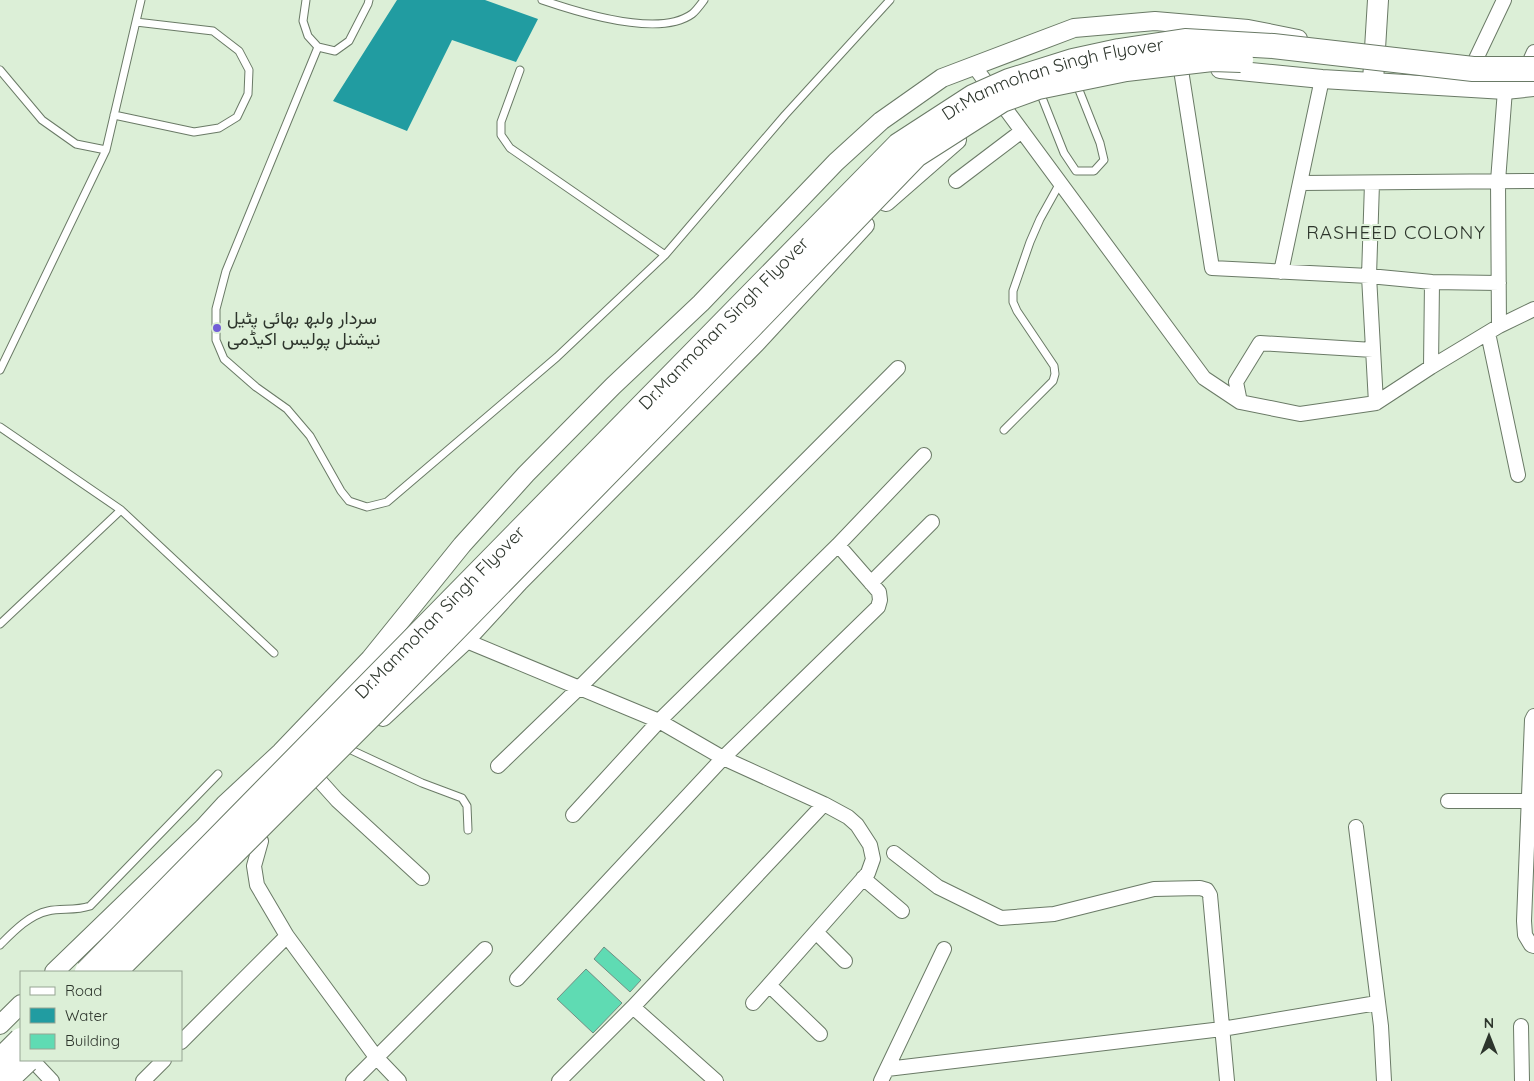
<svg xmlns="http://www.w3.org/2000/svg" width="1534" height="1081" font-family="Quicksand,Vazirmatn,sans-serif">
<style>
.water{fill:#219ca1}
.building{fill:#5fdbb3;stroke:#718e83}
.lines{fill:none;stroke-linecap:round;stroke-linejoin:round}
.service-casing{stroke:#6a7a66;stroke-width:9}
.minor-casing{stroke:#6a7a66;stroke-width:16}
.tertiary-casing{stroke:#6a7a66;stroke-width:20}
.secondary-casing{stroke:#6a7a66;stroke-width:22}
.service{stroke:#fff;stroke-width:7}
.minor{stroke:#fff;stroke-width:14}
.tertiary{stroke:#fff;stroke-width:18}
.secondary{stroke:#fff;stroke-width:20}
.trunk-bridge-casing{stroke:#6a7a66;stroke-width:26;stroke-linecap:butt}
.trunk-bridge{stroke:#fff;stroke-width:24}
.poi-dot{fill:#725dd7;stroke:#dcefd7;stroke-width:2}
.labels{text-anchor:middle;stroke-width:4;stroke-linejoin:round;paint-order:stroke}
.street-label{font-size:18px;fill:#2d352c;stroke:#dcefd7}
.poi-label{font-size:18px;fill:#2d352c;stroke:#dcefd7;text-anchor:start}
.neighbourhood-label{font-size:19px;letter-spacing:1px;fill:#2d352c;stroke:#dcefd7}
</style>
<rect width="100%" height="100%" fill="#dcefd7"/>
<!-- water -->
<path class="water" d="M 397,0 L 485,0 L 538,19 L 516,62 L 452,40 L 407,131 L 333,101 Z"/>
<!-- building -->
<path class="building" d="M 604,947 L 641,980 L 630,992 L 594,959 Z
M 586,969 L 622,1003 L 593,1033 L 557,999 Z"/>
<g class="lines">
<defs>
<path id="service" d="M 306,0 L 303,21 L 308,36 L 318,47 L 335,51 L 349,41 L 368,4 L 369,0
M 542,0 C 577,12 659,38 692,14 C 696,11 701,4 704,0
M 318,47 L 226,271 L 216,309 L 216,340 L 224,359 L 256,387 L 287,409 L 310,436 L 341,491 L 349,501 L 367,507 L 387,502 L 557,357 L 665,255 L 785,115 L 890,0
M 0,70 L 42,120 L 76,144 L 106,150
M 520,70 L 501,122 L 501,135 L 510,148 L 665,255
M 1041,95 L 1064,153 L 1076,171 L 1094,171 L 1104,160 L 1100,143 L 1077,85
M 114,115 L 194,132 L 219,128 L 237,117 L 248,94 L 249,70 L 239,51 L 213,31 L 136,22
M 0,370 L 106,150 L 141,0
M 0,427 L 121,510
M 1004,430 L 1053,381 L 1055,374 L 1054,366 L 1017,311 L 1013,302 L 1013,291 L 1030,242 L 1040,219 L 1060,183
M 0,624 L 121,510 L 274,653
M 349,749 L 422,783 L 462,798 L 467,806 L 468,830
M 0,945 C 13,932 29,915 48,911 C 62,908 75,911 90,906 L 218,774"/>
<path id="minor" d="M 1475,61 L 1504,0
M 1530,61 L 1534,52
M 974,66 L 1204,378 L 1240,402 L 1300,414 L 1376,403 L 1431,367 L 1499,326 L 1534,309
M 1181,70 L 1212,268 L 1369,276 L 1432,282 L 1499,283
M 956,181 L 1022,131
M 1301,183 L 1534,181
M 1372,183 L 1369,276 L 1376,403
M 1281,272 L 1322,79
M 1499,326 L 1498,181 L 1505,90
M 1488,333 L 1518,475
M 1431,367 L 1432,282
M 1240,402 L 1236,382 L 1260,343 L 1373,350
M 871,583 L 932,522
M 457,637 L 659,721 L 723,758 L 824,804 L 848,817 L 857,825 L 870,845 L 873,859 L 868,873 L 753,1003
M 1534,716 L 1532,720 L 1524,921 L 1525,935 L 1531,945 L 1534,946
M 498,766 L 580,687 L 898,368
M 319,780 L 337,800 L 422,878
M 1448,801 L 1534,801
M 573,815 L 659,721 L 838,545 L 924,455
M 1356,827 L 1381,1026 L 1384,1081
M 250,829 L 261,841 L 254,866 L 257,885 L 287,936 L 376,1057 L 399,1081
M 894,853 L 938,887 L 1001,918 L 1054,914 L 1154,889 L 1200,888 L 1207,890 L 1210,895 L 1227,1081
M 863,878 L 902,911
M 816,932 L 845,961
M 517,979 L 723,758 L 878,607 L 880,600 L 879,592 L 838,545
M 769,985 L 820,1034
M 633,1007 L 824,804
M 1521,1026 L 1522,1081
M 181,1042 L 287,936
M 35,1063 L 52,1081
M 887,1069 L 1222,1029 L 1377,1003
M 143,1081 L 164,1060
M 353,1081 L 485,949
M 559,1081 L 633,1007 L 716,1081
M 881,1081 L 944,949"/>
<path id="tertiary" d="M 1220,69 L 1322,79 L 1505,90 L 1534,87
M 886,202 L 957,140
M 383,717 L 465,641 L 519,582 L 758,341 L 865,225
M 54,972 L 203,828 L 225,804 L 281,752 L 370,659 L 462,545 L 526,474 L 613,386 L 701,303 L 836,162 L 881,121 L 942,78 L 1074,28 L 1155,21 L 1248,29 L 1298,39
M 0,1025 L 21,1004"/>
<path id="secondary" d="M 1373,81 L 1378,0"/>
</defs>
<!-- service casing -->
<use href="#service" class="service-casing"/>
<!-- minor casing -->
<use href="#minor" class="minor-casing"/>
<!-- tertiary casing -->
<use href="#tertiary" class="tertiary-casing"/>
<!-- secondary casing -->
<use href="#secondary" class="secondary-casing"/>
<!-- service -->
<use href="#service" class="service"/>
<!-- minor -->
<use href="#minor" class="minor"/>
<!-- tertiary -->
<use href="#tertiary" class="tertiary"/>
<!-- secondary -->
<use href="#secondary" class="secondary"/>
<defs>
<g id="trunk-bridge">
<path id="s1" d="M 87,972 L 899,145 L 973,97 L 1009,81 L 1073,61 L 1119,51 L 1185,41 L 1273,46 L 1473,69 L 1534,69"/>
<path d="M 114,972 L 374,712 L 752,325 L 916,155 L 1002,100 L 1038,87 L 1126,69 L 1212,59 L 1241,60"/>
<path d="M 0,1061 L 21,1040"/>
<path d="M 5,1081 L 27,1060"/>
</g>
</defs>
<!-- trunk-bridge casing -->
<use href="#trunk-bridge" class="trunk-bridge-casing"/>
<!-- trunk-bridge -->
<use href="#trunk-bridge" class="trunk-bridge"/>
</g>
<!-- markers -->
<circle class="poi-dot" cx="217" cy="328" r="5"/>
<g class="labels">
<!-- street labels -->
<g class="street-label">
<text dy="6" stroke="none"><textPath href="#s1" startOffset="1329">Dr.Manmohan Singh Flyover</textPath></text>
<text dy="6" stroke="none"><textPath href="#s1" startOffset="909">Dr.Manmohan Singh Flyover</textPath></text>
<text dy="6" stroke="none"><textPath href="#s1" startOffset="504">Dr.Manmohan Singh Flyover</textPath></text>
</g>
<!-- poi labels -->
<g class="poi-label">
<text x="227" y="324">سردار ولبھ بھائی پٹیل<tspan x="227" dy="21">نیشنل پولیس اکیڈمی</tspan></text>
</g>
<!-- neighbourhood labels -->
<g class="neighbourhood-label">
<text x="1396" y="239">RASHEED COLONY</text>
</g>
</g>
<!-- legend -->
<rect x="20" y="971" width="162" height="90" fill="#dcefd7" stroke="#96a593"/>
<rect x="30" y="987" width="25" height="8" fill="#ffffff" stroke="#96a593"/>
<text x="65" y="996" font-size="15" fill="#2d352c">Road</text>
<rect x="30" y="1008" width="25" height="15" fill="#219ca1" stroke="#96a593"/>
<text x="65" y="1021" font-size="15" fill="#2d352c">Water</text>
<rect x="30" y="1034" width="25" height="15" fill="#5fdbb3" stroke="#96a593"/>
<text x="65" y="1046" font-size="15" fill="#2d352c">Building</text>
<!-- north arrow -->
<g transform="translate(1489 1036)" stroke="#dcefd7" stroke-width="4" paint-order="stroke">
<path d="M0-4L9 19L0 12L-9 19Z" fill="#2d352c"/>
<text y="-8" font-size="14" font-weight="bold" text-anchor="middle" fill="#2d352c">N</text>
</g>
</svg>
